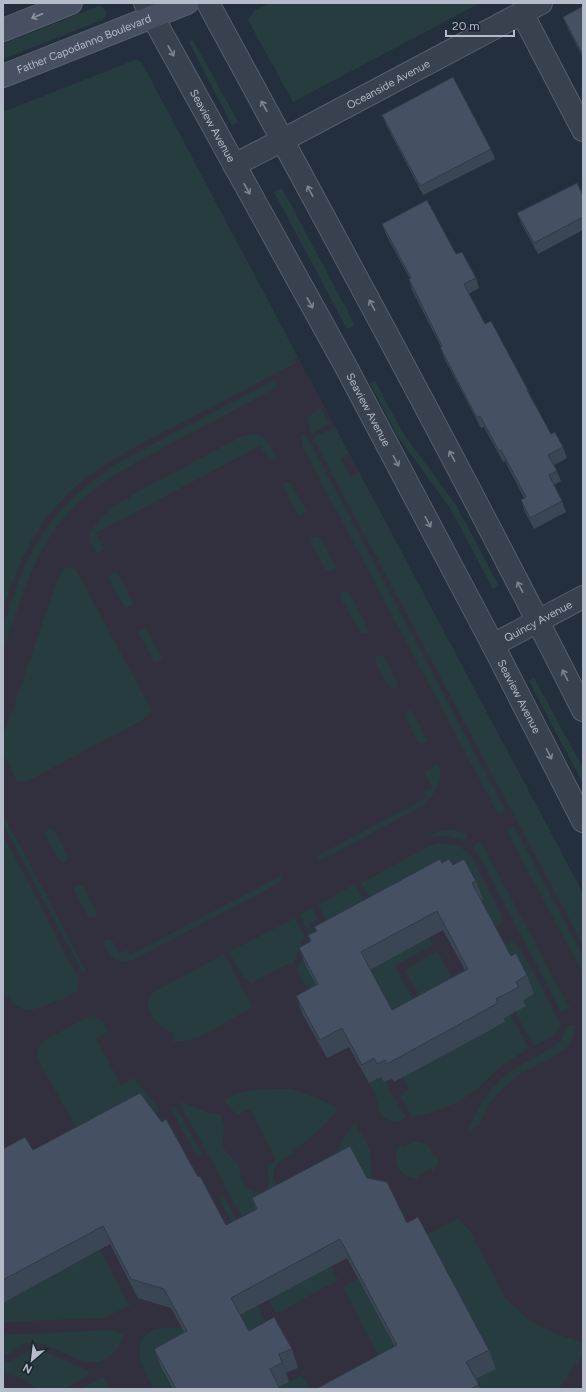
<svg xmlns="http://www.w3.org/2000/svg" width="586" height="1392" font-family="Figtree,sans-serif">
<style>
.medical{fill:#32303f}
.green{fill:#263c3f}
.lines{fill:none;stroke-linecap:round;stroke-linejoin:round}
.minor-casing{stroke:#565f6c;stroke-width:24}
.tertiary-casing{stroke:#565f6c;stroke-width:24}
.secondary-casing{stroke:#565f6c;stroke-width:24}
.minor{stroke:#38414e;stroke-width:22}
.tertiary{stroke:#38414e;stroke-width:22}
.secondary{stroke:#465061;stroke-width:22}
.wall{fill:#3b4654;fill-rule:evenodd}
.shaded-wall{fill:#303945}
.building{fill:#455162;stroke:#303945;fill-rule:evenodd}
.oneway{stroke:#8e96a5}
.oneway2{stroke:#7c8592}
.labels{text-anchor:middle;stroke-width:4;stroke-linejoin:round;paint-order:stroke}
.street-label{font-size:11px;fill:#b4bcc9;stroke:#1d2633}
</style>
<rect width="100%" height="100%" fill="#242f3e"/>
<!-- medical -->
<path class="medical" d="M 3,142 L 285,344 L 298,357 L 583,893 L 583,1389 L 3,1389 Z"/>
<!-- green -->
<path class="green" d="M 271,3 L 480,3 L 293,102 L 248,20 L 255,10 Z
M 99,6 L 103,8 L 106,12 L 105,17 L 102,20 L 3,59 L 3,44 Z
M 193,40 L 238,122 L 232,125 L 189,42 Z
M 138,60 L 142,63 L 298,357 L 294,359 L 296,363 C 255,384 215,405 175,426 C 134,448 91,467 59,503 C 31,534 16,570 3,609 L 3,112 L 132,61 Z
M 282,188 L 355,325 L 347,329 L 274,192 Z
M 274,380 L 278,387 C 244,405 210,423 176,441 C 130,466 81,489 51,535 C 28,571 17,612 3,652 L 3,626 L 18,582 L 26,562 L 45,530 L 57,514 L 73,497 L 112,466 Z
M 375,381 L 403,433 L 456,505 L 499,586 L 493,589 L 450,508 L 398,437 L 370,383 Z
M 320,407 L 329,424 L 311,434 L 307,418 Z
M 335,427 L 349,454 L 341,459 L 351,476 L 359,472 L 583,893 L 583,945 L 313,438 Z
M 252,434 C 265,435 270,444 276,455 L 275,460 L 269,460 L 260,446 L 96,533 L 104,549 L 99,553 L 95,552 C 92,546 89,541 90,534 C 93,523 118,500 129,499 L 130,496 L 242,436 Z
M 301,434 L 307,436 L 505,810 L 498,814 L 303,448 Z
M 287,482 L 291,483 L 306,510 L 305,513 L 300,516 L 298,515 L 284,489 L 283,484 Z
M 317,536 L 320,538 L 335,566 L 334,569 L 330,571 L 326,570 L 311,542 L 311,539 Z
M 70,567 L 76,570 L 80,576 L 151,710 L 146,718 L 26,782 L 17,781 L 3,754 L 3,737 L 57,580 L 62,570 Z
M 114,573 L 118,574 L 133,602 L 132,605 L 127,608 L 123,605 L 109,579 L 110,575 Z
M 344,591 L 347,591 L 350,593 L 368,628 L 368,632 L 362,634 L 359,631 L 340,597 L 341,593 Z
M 144,628 L 147,630 L 162,657 L 161,660 L 157,662 L 153,660 L 139,634 L 139,630 Z
M 380,655 L 384,657 L 397,683 L 398,686 L 393,689 L 389,687 L 376,663 L 375,658 L 376,656 Z
M 534,678 L 583,768 L 583,784 L 529,681 Z
M 408,710 L 413,712 L 426,738 L 427,741 L 422,744 L 418,742 L 405,717 L 404,714 Z
M 436,765 L 439,765 C 445,780 433,797 422,806 L 320,861 L 317,856 L 426,798 L 424,792 L 432,788 L 425,772 Z
M 6,819 L 84,967 L 86,973 L 82,972 L 3,824 L 3,820 Z
M 514,826 L 583,956 L 583,974 L 506,830 Z
M 49,829 L 55,832 L 68,857 L 68,860 L 65,863 L 61,863 L 46,836 L 46,833 Z
M 450,830 L 462,832 L 467,834 L 465,841 L 449,836 L 428,836 L 437,832 Z
M 3,835 L 77,975 L 79,990 L 60,1001 L 58,1000 C 34,1012 18,1017 3,989 Z
M 479,841 L 485,849 L 570,1008 L 561,1012 L 481,859 L 473,848 Z
M 439,843 C 452,843 462,846 471,856 L 502,916 C 503,924 497,928 490,932 L 381,918 L 361,883 L 429,846 Z
M 282,875 L 280,883 L 131,961 C 117,963 110,957 104,945 L 104,941 L 109,939 L 113,942 L 119,954 L 127,950 L 130,955 Z
M 355,884 L 374,917 L 335,937 L 318,905 Z
M 77,885 L 81,885 L 84,887 L 97,912 L 96,917 L 92,918 L 88,916 L 75,892 L 75,887 Z
M 312,908 L 318,919 L 309,924 L 317,937 L 312,939 L 299,915 Z
M 295,918 L 307,941 L 303,940 L 301,944 L 301,947 L 293,964 L 287,964 L 254,981 L 252,986 L 247,979 L 244,979 L 229,952 Z
M 429,938 L 433,945 L 395,966 L 419,1010 L 399,1029 L 367,971 Z
M 512,942 L 518,945 L 520,948 L 560,1022 C 561,1035 544,1041 534,1046 L 515,1012 L 523,1000 L 534,994 L 499,948 Z
M 437,951 L 455,983 L 423,1001 L 405,970 Z
M 224,954 L 253,1007 L 200,1037 L 184,1041 L 172,1041 L 174,1033 C 158,1028 137,1006 154,992 Z
M 304,957 L 317,989 C 304,989 303,980 297,970 Z
M 510,1014 L 529,1048 L 505,1063 L 476,1090 L 459,1102 L 430,1113 L 412,1117 L 400,1095 L 409,1090 L 401,1073 L 505,1022 L 503,1018 Z
M 91,1015 L 103,1022 L 109,1031 L 96,1038 L 121,1085 L 134,1078 L 161,1111 L 151,1117 L 85,1145 L 38,1059 C 36,1053 38,1047 42,1042 Z
M 575,1025 C 574,1032 573,1040 568,1046 C 558,1057 531,1067 518,1075 L 496,1095 L 489,1105 L 480,1123 L 471,1130 L 467,1136 C 474,1112 487,1092 506,1075 C 521,1062 551,1053 561,1040 C 564,1036 565,1031 566,1026 Z
M 381,1077 L 384,1082 L 385,1082 L 406,1118 L 394,1122 L 382,1117 L 379,1111 L 376,1097 L 369,1083 Z
M 291,1089 L 322,1100 L 338,1109 C 325,1127 307,1140 291,1154 C 285,1159 278,1161 275,1168 C 272,1174 274,1180 277,1186 L 331,1161 L 347,1132 L 355,1123 C 361,1134 370,1144 371,1157 C 372,1166 371,1175 373,1183 L 246,1224 L 180,1104 L 181,1102 L 207,1112 L 221,1115 C 222,1119 225,1125 224,1130 C 224,1136 221,1140 223,1145 C 225,1154 234,1158 238,1165 C 241,1170 239,1177 243,1183 C 247,1190 261,1196 267,1188 C 271,1182 267,1172 267,1166 L 276,1161 L 250,1109 L 239,1114 L 235,1113 L 226,1103 L 226,1099 C 245,1087 269,1089 291,1089 Z
M 170,1107 L 176,1107 L 202,1155 L 198,1158 Z
M 416,1141 L 427,1144 L 434,1156 L 438,1157 L 437,1165 L 433,1171 L 430,1169 L 418,1176 L 418,1179 C 398,1176 390,1163 400,1145 L 403,1147 Z
M 224,1196 L 241,1229 L 237,1232 L 219,1198 Z
M 458,1218 L 470,1231 L 505,1298 L 528,1319 L 555,1334 L 583,1342 L 583,1355 L 559,1389 L 483,1389 L 473,1381 L 496,1369 L 425,1236 Z
M 100,1250 L 130,1306 L 103,1318 L 3,1322 L 3,1303 Z
M 331,1266 L 338,1280 L 276,1314 L 268,1300 Z
M 358,1279 L 404,1364 L 381,1360 L 343,1287 Z
M 257,1306 L 270,1329 L 256,1350 L 238,1316 Z
M 182,1327 L 194,1350 L 173,1389 L 154,1389 C 145,1373 132,1355 144,1337 C 147,1334 150,1331 154,1329 C 162,1327 173,1328 182,1327 Z
M 110,1330 L 119,1333 L 124,1336 C 121,1341 119,1346 116,1350 C 92,1380 63,1346 36,1343 C 17,1340 19,1355 3,1355 L 3,1335 Z
M 33,1350 C 49,1352 56,1357 70,1363 C 76,1366 83,1366 88,1371 L 88,1376 L 64,1389 L 37,1389 L 23,1379 L 9,1375 L 3,1371 L 3,1364 C 7,1361 11,1361 15,1359 C 22,1356 25,1351 33,1350 Z
M 302,1375 L 310,1389 L 277,1389 L 277,1388 Z
M 103,1377 L 110,1389 L 81,1389 Z"/>
<g class="lines">
<defs>
<g id="minor">
<path d="M 522,13 L 583,130"/>
<path id="s1" d="M 234,165 L 283,140 L 541,3"/>
<path id="s2" d="M 493,645 L 583,597"/>
</g>
<g id="tertiary">
<path id="s3" d="M 145,3 L 345,365 L 493,645 L 583,821"/>
<path d="M 208,3 C 335,237 463,472 583,710"/>
</g>
<g id="secondary">
<path d="M 3,30 L 71,3"/>
<path id="s4" d="M 3,76 L 187,3"/>
</g>
</defs>
<!-- minor casing -->
<use href="#minor" class="minor-casing"/>
<!-- tertiary casing -->
<use href="#tertiary" class="tertiary-casing"/>
<!-- secondary casing -->
<use href="#secondary" class="secondary-casing"/>
<!-- minor -->
<use href="#minor" class="minor"/>
<!-- tertiary -->
<use href="#tertiary" class="tertiary"/>
<!-- secondary -->
<use href="#secondary" class="secondary"/>
</g>
<!-- wall -->
<path class="wall" d="M 583,6 L 583,58 L 567,27 L 563,17 Z
M 382,115 L 491,149 L 495,159 L 423,195 L 386,125 Z
M 583,195 L 583,230 L 538,254 L 521,223 L 517,213 Z
M 382,224 L 456,254 L 476,278 L 479,288 L 469,294 L 485,324 L 528,390 L 532,400 L 551,434 L 563,447 L 567,458 L 554,465 L 557,471 L 561,481 L 554,485 L 562,501 L 566,512 L 534,529 L 524,510 L 521,500 L 524,498 L 505,461 L 503,462 L 484,427 L 481,428 L 444,358 L 440,347 L 441,347 L 412,290 L 409,279 L 410,279 L 386,235 Z
M 442,863 L 453,865 L 476,881 L 483,899 L 481,900 L 511,956 L 527,975 L 534,994 L 523,1000 L 526,1006 L 504,1018 L 505,1022 L 394,1082 L 392,1079 L 384,1082 L 381,1077 L 369,1083 L 349,1047 L 327,1058 L 303,1015 L 296,996 L 316,985 L 306,966 L 299,948 L 310,942 L 308,935 L 316,931 L 314,927 ZM 443,930 L 465,970 L 392,1010 L 370,970 Z
M 3,1149 L 33,1150 L 198,1177 L 226,1225 L 256,1210 L 252,1198 L 367,1178 L 407,1223 L 489,1350 L 496,1369 L 476,1379 L 480,1389 L 316,1389 L 395,1347 L 347,1258 L 240,1315 L 249,1331 L 292,1349 L 298,1368 L 286,1373 L 289,1382 L 279,1387 L 280,1389 L 173,1389 L 161,1367 L 154,1349 L 184,1332 L 171,1308 L 138,1298 L 110,1244 L 3,1303 Z"/>
<!-- shaded-wall -->
<path class="shaded-wall" d="M 279,1354 L 286,1373 L 289,1382 L 282,1363 Z"/>
<!-- building -->
<path class="building" d="M 583,6 L 583,55 L 563,17 Z
M 453,77 L 491,149 L 420,186 L 382,115 Z
M 577,183 L 583,195 L 583,217 L 534,243 L 517,213 Z
M 427,200 L 456,254 L 462,252 L 476,278 L 464,284 L 485,324 L 491,321 L 528,390 L 527,390 L 551,434 L 555,432 L 563,447 L 548,455 L 557,471 L 549,475 L 562,501 L 530,518 L 521,500 L 526,497 L 501,450 L 499,451 L 480,416 L 477,418 L 440,347 L 442,346 L 409,279 L 411,278 L 382,224 Z
M 440,859 L 442,863 L 449,859 L 453,865 L 464,859 L 476,881 L 472,883 L 511,956 L 516,953 L 527,975 L 516,982 L 519,987 L 496,999 L 498,1003 L 387,1064 L 385,1060 L 377,1064 L 374,1058 L 362,1065 L 342,1028 L 320,1040 L 296,996 L 318,984 L 299,948 L 311,941 L 308,935 L 317,931 L 314,927 ZM 437,911 L 468,969 L 392,1010 L 361,952 Z
M 140,1093 L 162,1122 L 166,1119 L 198,1177 L 200,1176 L 226,1225 L 257,1209 L 252,1198 L 350,1146 L 367,1178 L 387,1182 L 407,1223 L 418,1217 L 489,1350 L 466,1362 L 479,1385 L 470,1389 L 316,1389 L 397,1345 L 340,1239 L 231,1298 L 249,1331 L 274,1317 L 292,1349 L 279,1354 L 282,1363 L 270,1369 L 280,1389 L 176,1389 L 154,1349 L 187,1331 L 164,1289 L 131,1279 L 103,1226 L 3,1280 L 3,1149 L 25,1137 L 33,1150 Z"/>
<!-- one-way arrows -->
<defs><path id="oneway-shaft" d="M-6 0H5M1.5-3L5.5 0L1.5 3" fill="none" stroke-width="1.6" stroke-linecap="round" stroke-linejoin="round"/></defs>
<use class="oneway" href="#oneway-shaft" transform="translate(37 16) rotate(158)"/>
<g class="oneway2">
<use href="#oneway-shaft" transform="translate(171 51) rotate(61)"/>
<use href="#oneway-shaft" transform="translate(264 106) rotate(-119)"/>
<use href="#oneway-shaft" transform="translate(247 189) rotate(61)"/>
<use href="#oneway-shaft" transform="translate(310 191) rotate(-118)"/>
<use href="#oneway-shaft" transform="translate(310 303) rotate(61)"/>
<use href="#oneway-shaft" transform="translate(372 305) rotate(-118)"/>
<use href="#oneway-shaft" transform="translate(452 456) rotate(-118)"/>
<use href="#oneway-shaft" transform="translate(396 461) rotate(62)"/>
<use href="#oneway-shaft" transform="translate(428 522) rotate(62)"/>
<use href="#oneway-shaft" transform="translate(520 587) rotate(-118)"/>
<use href="#oneway-shaft" transform="translate(565 675) rotate(-117)"/>
<use href="#oneway-shaft" transform="translate(549 754) rotate(63)"/>
</g>
<g class="labels">
<!-- street labels -->
<g class="street-label">
<text dy="4" stroke="none"><textPath href="#s4" startOffset="87">Father Capodanno Boulevard</textPath></text>
<text dy="4" stroke="none"><textPath href="#s1" startOffset="174">Oceanside Avenue</textPath></text>
<text dy="4" stroke="none"><textPath href="#s3" startOffset="140">Seaview Avenue</textPath></text>
<text dy="4" stroke="none"><textPath href="#s3" startOffset="464">Seaview Avenue</textPath></text>
<text dy="4" stroke="none"><textPath href="#s2" startOffset="51">Quincy Avenue</textPath></text>
<text dy="4" stroke="none"><textPath href="#s3" startOffset="788">Seaview Avenue</textPath></text>
</g>
</g>
<!-- border -->
<rect width="586" height="1392" fill="none" stroke="#b4bcc9" stroke-width="8"/>
<!-- north arrow -->
<g transform="translate(32 1360) rotate(208)" stroke="#1d2633" stroke-width="3" paint-order="stroke">
<path d="M0-3L7 15L0 10L-7 15Z" fill="#b4bcc9"/>
<text y="-6" font-size="11" font-weight="bold" text-anchor="middle" fill="#b4bcc9">N</text>
</g>
<!-- scale -->
<path d="M446 30v6h68v-6" fill="none" stroke="#b4bcc9" stroke-width="2"/>
<text x="452" y="30" font-size="12" fill="#b4bcc9" stroke="#1d2633" stroke-width="3" paint-order="stroke">20 m</text>
</svg>
